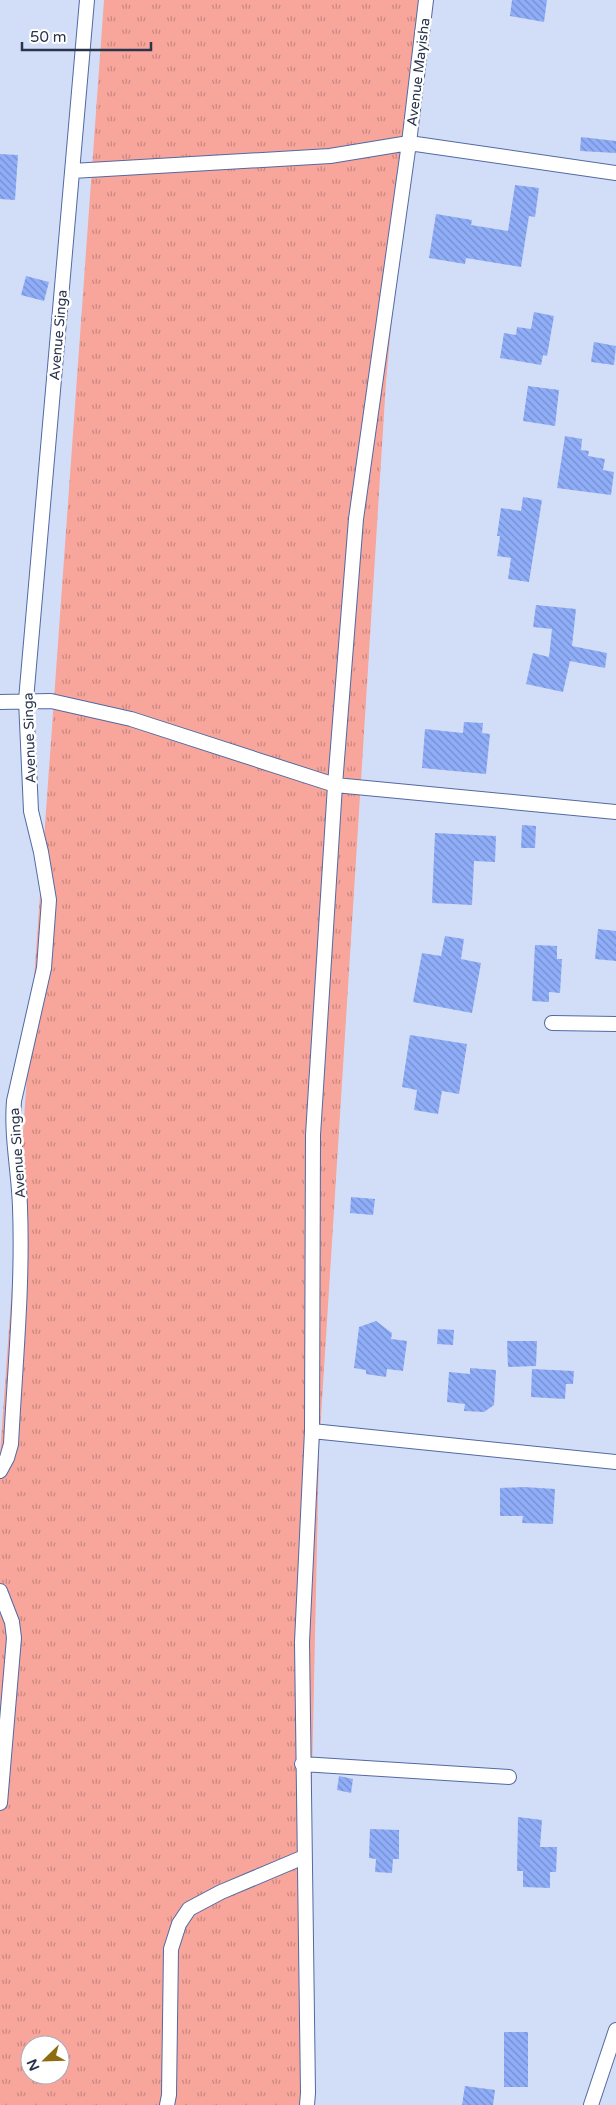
<svg xmlns="http://www.w3.org/2000/svg" width="616" height="2105" font-family="'Varela Round',sans-serif">
<style>
.grass{fill:url(#grass-tufts);fill-rule:evenodd}
.building{fill:url(#building-back-hatch)}
.lines{fill:none;stroke-linecap:round;stroke-linejoin:round}
.minor-casing{stroke:#5269a2;stroke-width:16}
.minor{stroke:#fff;stroke-width:14}
.labels{text-anchor:middle;stroke-width:5;stroke-linejoin:round;paint-order:stroke}
.street-label{font-size:14px;fill:#2a344d;stroke:#fff}
</style>
<defs>
<pattern id="grass-tufts" width="24" height="20" patternUnits="userSpaceOnUse" patternTransform="scale(1.25)"><rect width="24" height="20" fill="#f8a59b"/><path d="M3 7l-1-3M5 7V3M7 7l1-3M15 17l-1-3M17 17v-4M19 17l1-3" fill="none" stroke="#c98781"/></pattern>
<pattern id="building-back-hatch" width="6" height="6" patternUnits="userSpaceOnUse" patternTransform="scale(1.25)"><rect width="6" height="6" fill="#8fadf8"/><path d="M-1 5l2 2M0 0l6 6M5-1l2 2" fill="none" stroke="#758ecb"/></pattern>
</defs>
<rect width="100%" height="100%" fill="#d2def8"/>
<!-- grass -->
<path class="grass" d="M 104,0 L 421,0 L 386,382 L 319,1449 L 305,2105 L 0,2105 L 0,1454 ZM 30,2045 L 60,2045 L 60,2075 L 30,2075 Z"/>
<!-- building -->
<path class="building" d="M 512,0 L 547,0 L 544,22 L 510,16 Z
M 581,137 L 616,141 L 616,153 L 580,151 Z
M 0,154 L 18,155 L 15,200 L 0,199 Z
M 515,185 L 539,188 L 535,217 L 529,216 L 521,267 L 466,258 L 465,264 L 429,258 L 436,214 L 472,220 L 471,225 L 508,231 Z
M 26,276 L 49,282 L 44,301 L 21,295 Z
M 534,312 L 554,316 L 547,356 L 543,355 L 541,365 L 500,358 L 504,333 L 516,335 L 517,327 L 531,329 Z
M 594,342 L 616,346 L 614,365 L 591,362 Z
M 528,386 L 559,390 L 555,426 L 523,421 Z
M 565,436 L 582,439 L 581,450 L 589,451 L 588,456 L 605,459 L 603,470 L 614,472 L 611,495 L 557,488 Z
M 523,497 L 542,500 L 529,582 L 508,579 L 511,558 L 497,556 L 500,536 L 497,536 L 501,508 L 521,511 Z
M 536,605 L 576,609 L 572,646 L 607,653 L 605,668 L 570,661 L 563,692 L 526,684 L 533,653 L 549,657 L 552,629 L 533,627 Z
M 464,722 L 483,723 L 482,733 L 490,734 L 486,774 L 422,768 L 425,729 L 463,733 Z
M 522,825 L 536,826 L 535,848 L 521,848 Z
M 435,833 L 496,836 L 495,862 L 474,861 L 472,905 L 432,903 Z
M 598,929 L 616,931 L 616,961 L 595,959 Z
M 445,936 L 464,939 L 461,959 L 481,963 L 472,1013 L 413,1002 L 422,953 L 441,956 Z
M 535,945 L 557,946 L 557,959 L 562,959 L 560,993 L 549,992 L 549,1002 L 532,1001 Z
M 410,1035 L 467,1044 L 459,1094 L 442,1091 L 438,1114 L 414,1110 L 417,1090 L 402,1087 Z
M 351,1197 L 375,1199 L 373,1215 L 350,1213 Z
M 376,1321 L 392,1333 L 391,1339 L 407,1341 L 403,1371 L 387,1369 L 386,1377 L 366,1374 L 366,1370 L 354,1368 L 359,1327 Z
M 438,1329 L 454,1330 L 453,1345 L 437,1344 Z
M 507,1341 L 537,1341 L 536,1366 L 508,1367 Z
M 470,1368 L 496,1370 L 494,1405 L 484,1412 L 464,1411 L 465,1404 L 447,1402 L 449,1372 L 470,1374 Z
M 532,1369 L 574,1371 L 573,1384 L 566,1384 L 565,1399 L 531,1397 Z
M 524,1487 L 555,1489 L 553,1524 L 522,1523 L 523,1516 L 500,1516 L 500,1488 Z
M 339,1776 L 353,1779 L 351,1793 L 337,1790 Z
M 518,1817 L 542,1820 L 540,1847 L 557,1847 L 556,1872 L 550,1872 L 550,1888 L 523,1887 L 523,1871 L 517,1871 Z
M 370,1829 L 399,1830 L 399,1859 L 393,1859 L 392,1873 L 375,1872 L 376,1859 L 369,1858 Z
M 504,2032 L 528,2032 L 528,2087 L 504,2087 Z
M 465,2086 L 495,2090 L 493,2105 L 462,2105 Z"/>
<g class="lines">
<defs>
<path id="minor" d="M 72,171 L 330,156 L 409,143 L 616,173
M 0,702 L 51,701 L 131,719 L 335,785 L 616,812
M 552,1023 L 616,1024
M 312,1431 L 616,1462
M 0,1471 L 7,1458 L 11,1444 C 15,1366 23,1286 20,1207 C 19,1172 11,1136 14,1101 L 44,968 L 49,900 L 41,852 L 31,811 L 26,700 L 87,0
M 0,1591 L 12,1622 L 14,1638 L 0,1803
M 302,1764 L 509,1777
M 167,2105 L 169,2095 L 171,1949 L 179,1924 L 189,1909 L 221,1892 L 304,1857
M 307,2105 L 308,2093 L 302,1642 L 312,1431 L 313,1135 L 335,785 L 356,519 L 409,143 L 426,0
M 591,2105 L 616,2030"/>
</defs>
<!-- minor casing -->
<use href="#minor" class="minor-casing"/>
<!-- minor -->
<use href="#minor" class="minor"/>
</g>
<g class="labels">
<!-- street labels -->
<g class="street-label">
<text transform="translate(418 72) rotate(-83)" y="5">Avenue Mayisha</text>
<text transform="translate(58 335) rotate(-85)" y="5">Avenue Singa</text>
<text transform="translate(29 738) rotate(-92)" y="5">Avenue Singa</text>
<text transform="translate(17 1153) rotate(-94)" y="5">Avenue Singa</text>
</g>
</g>
<!-- north arrow -->
<g transform="translate(45 2060) rotate(247)"><circle r="24" fill="#ffffff" stroke="#aaaeb8"/>
<path d="M0-4L9 19L0 12L-9 19Z" fill="#8e6d11"/>
<text y="-8" font-size="14" font-weight="bold" text-anchor="middle" fill="#2a344d">N</text>
</g>
<!-- scale -->
<path d="M22 42v8h129v-8" fill="none" stroke="#2a344d" stroke-width="2.5"/>
<text x="30" y="42" font-size="15" fill="#2a344d" stroke="#ffffff" stroke-width="4" paint-order="stroke">50 m</text>
</svg>
